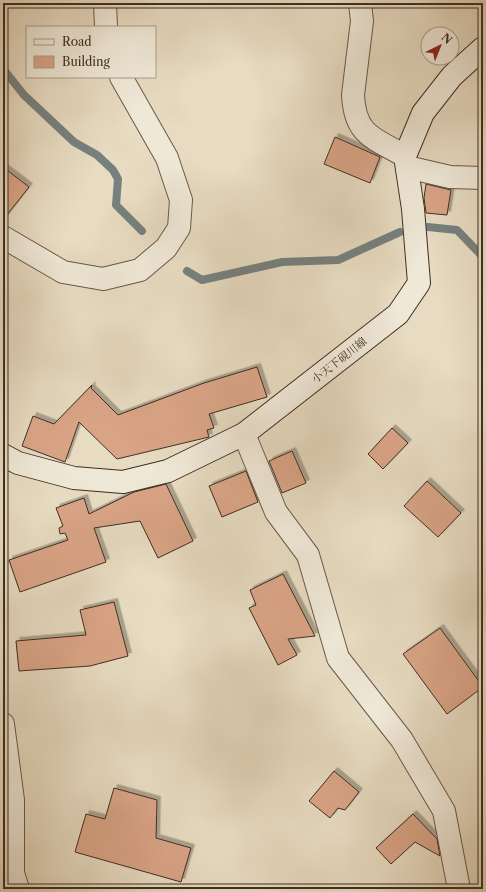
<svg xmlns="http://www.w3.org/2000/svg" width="486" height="892" font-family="'Libre Caslon Text','Noto Serif JP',serif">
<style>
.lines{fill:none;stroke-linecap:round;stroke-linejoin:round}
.stream{stroke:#76817f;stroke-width:8}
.building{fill:#d9a486;stroke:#3f2e23;filter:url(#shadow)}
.minor-casing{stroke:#69594a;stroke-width:24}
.tertiary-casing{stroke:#69594a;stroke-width:24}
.secondary-casing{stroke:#3f2e23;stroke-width:24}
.minor{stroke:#efe8d7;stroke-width:22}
.tertiary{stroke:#efe8d7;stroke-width:22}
.secondary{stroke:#efe8d7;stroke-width:22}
.labels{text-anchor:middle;stroke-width:3;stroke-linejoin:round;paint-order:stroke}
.street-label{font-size:11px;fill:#3f2e23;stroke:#efe8d7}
</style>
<defs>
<filter id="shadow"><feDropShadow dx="3.5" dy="-3.5" stdDeviation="0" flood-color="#0004"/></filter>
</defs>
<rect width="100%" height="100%" fill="#e7dbc1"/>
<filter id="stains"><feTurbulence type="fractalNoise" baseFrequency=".005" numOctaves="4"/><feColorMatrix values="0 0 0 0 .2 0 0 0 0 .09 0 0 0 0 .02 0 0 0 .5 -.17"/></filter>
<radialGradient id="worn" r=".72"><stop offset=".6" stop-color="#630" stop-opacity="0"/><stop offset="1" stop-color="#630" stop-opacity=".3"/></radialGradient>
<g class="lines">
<!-- stream -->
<path class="stream" d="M 3,55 L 4,70 L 24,95 L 74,142 L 97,155 L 113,170 L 118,179 L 116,205 L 142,231
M 428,227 L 457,230 L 483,257
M 187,271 L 202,280 L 282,262 L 338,260 L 400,232"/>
</g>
<!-- building -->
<path class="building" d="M 335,137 L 380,157 L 370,183 L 324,164 Z
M 3,167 L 29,187 L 3,220 Z
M 426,184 L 451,190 L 447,215 L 426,213 L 424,198 Z
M 257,367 L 267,397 L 209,414 L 214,428 L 207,430 L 209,437 L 117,459 L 79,422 L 65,462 L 22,446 L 33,416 L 54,424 L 92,385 L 91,388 L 118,415 L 204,383 Z
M 392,428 L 408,443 L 383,469 L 368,454 Z
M 292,451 L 306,483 L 282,493 L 269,461 Z
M 246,471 L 258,502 L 222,517 L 209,486 Z
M 427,481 L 461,513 L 438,537 L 404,506 Z
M 166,484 L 193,541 L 158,558 L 140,521 L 94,528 L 106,562 L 20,592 L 9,560 L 68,540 L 65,533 L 60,534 L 59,528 L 63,526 L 56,508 L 84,498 L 89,514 L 134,492 Z
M 283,574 L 315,636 L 288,639 L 297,655 L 278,665 L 249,608 L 256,605 L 250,590 Z
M 114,602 L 128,656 L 90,666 L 19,671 L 16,641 L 86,635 L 80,610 Z
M 440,628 L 483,687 L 447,714 L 403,654 Z
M 334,771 L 359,792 L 345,810 L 338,808 L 330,818 L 309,801 Z
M 114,788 L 157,800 L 156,838 L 191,848 L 181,882 L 75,852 L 86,814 L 105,819 Z
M 413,814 L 437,839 L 440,856 L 415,842 L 391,864 L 376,848 Z"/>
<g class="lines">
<defs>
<path id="minor" d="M 360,3 L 362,21 L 353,95 C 355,136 374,138 405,156
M 407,167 L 450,177 L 483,178
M 244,434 L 276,512 L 308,555 L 338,658 L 402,740 L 444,811 L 459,889
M 3,724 L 13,800 L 13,873 L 18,889"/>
<path id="tertiary" d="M 105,3 L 106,27
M 3,237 L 63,272 L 103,279 L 140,270 L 166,248 L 179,228 L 181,200 L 167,158 L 121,77"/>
<path id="secondary" d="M 3,455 L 18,463 L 74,478 L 123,482 L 168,471 L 244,434 L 398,314 L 419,283 L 413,209 L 405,156 L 423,113 L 452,76 L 483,48"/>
</defs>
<!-- minor casing -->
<use href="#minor" class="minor-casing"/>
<!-- tertiary casing -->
<use href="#tertiary" class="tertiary-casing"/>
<!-- secondary casing -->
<use href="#secondary" class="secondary-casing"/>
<!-- minor -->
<use href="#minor" class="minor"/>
<!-- tertiary -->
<use href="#tertiary" class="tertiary"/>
<!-- secondary -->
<use href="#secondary" class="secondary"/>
</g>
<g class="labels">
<!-- street labels -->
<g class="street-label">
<text transform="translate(339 360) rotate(-38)" y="4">小天下硯川線</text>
</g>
</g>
<!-- margin -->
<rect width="486" height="892" fill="none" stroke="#e7dbc1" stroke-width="16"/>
<rect x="4" y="4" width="478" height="884" fill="none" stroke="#3f2e23" stroke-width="2"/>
<rect x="8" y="8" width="470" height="876" fill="none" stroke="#3f2e23"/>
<!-- legend -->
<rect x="26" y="26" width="130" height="52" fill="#efe8d7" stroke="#a99e8f"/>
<rect x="34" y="39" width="20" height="6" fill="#efe8d7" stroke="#a99e8f"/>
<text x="62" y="46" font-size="12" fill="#3f2e23">Road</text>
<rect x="34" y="56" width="20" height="12" fill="#d9a486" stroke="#a99e8f"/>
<text x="62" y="66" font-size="12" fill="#3f2e23">Building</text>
<!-- north arrow -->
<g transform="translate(440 46) rotate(43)"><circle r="19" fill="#efe8d7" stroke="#a99e8f"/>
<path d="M0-3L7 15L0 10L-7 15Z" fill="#8f2418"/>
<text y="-6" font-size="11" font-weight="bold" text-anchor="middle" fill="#3f2e23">N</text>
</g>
<rect width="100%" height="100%" filter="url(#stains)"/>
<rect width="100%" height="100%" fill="url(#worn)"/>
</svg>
